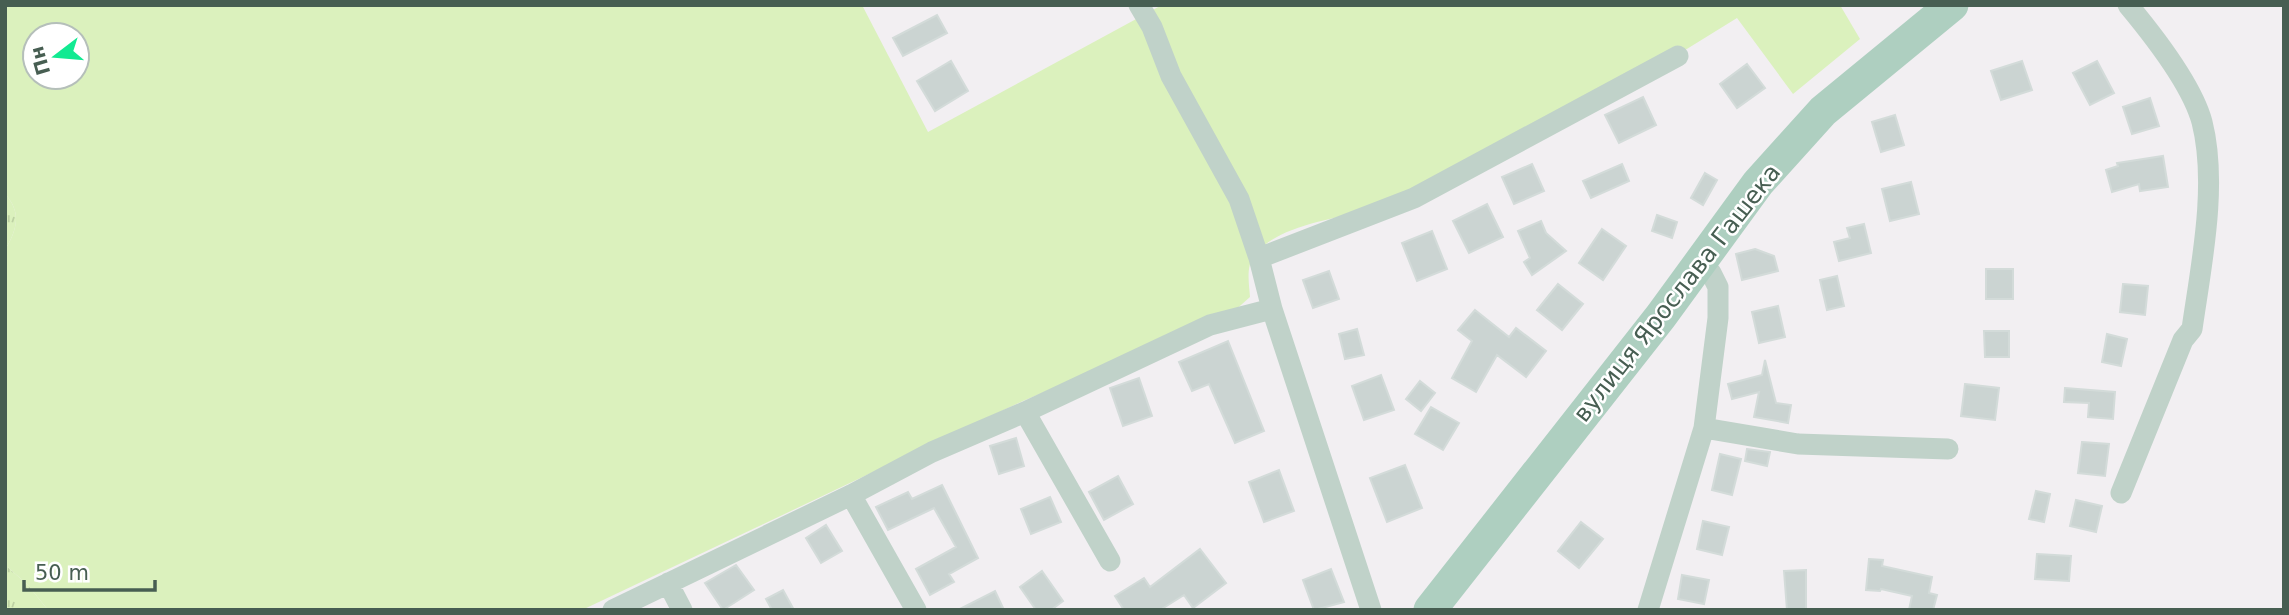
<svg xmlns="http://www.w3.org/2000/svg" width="2289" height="615" font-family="'DejaVu Sans',sans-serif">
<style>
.grass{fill:url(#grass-tufts)}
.garden{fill:#dbf1bd;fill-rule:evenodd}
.building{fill:#cbd4d2;stroke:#d3dbd9;stroke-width:2}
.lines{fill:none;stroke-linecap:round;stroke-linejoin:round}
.street{stroke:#c0d2c9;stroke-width:21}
.primary{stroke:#aecfc0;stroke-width:33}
.labels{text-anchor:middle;stroke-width:5;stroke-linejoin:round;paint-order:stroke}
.street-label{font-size:24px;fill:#475e52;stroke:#fff}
</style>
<defs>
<pattern id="grass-tufts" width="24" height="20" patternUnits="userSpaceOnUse" patternTransform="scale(1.75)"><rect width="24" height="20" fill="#dbf1bd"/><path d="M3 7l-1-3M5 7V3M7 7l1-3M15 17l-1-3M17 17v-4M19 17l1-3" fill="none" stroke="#bdd1a4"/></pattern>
</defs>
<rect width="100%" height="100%" fill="#f2eff2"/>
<!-- grass -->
<path class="grass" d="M 5,194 C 22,212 17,230 5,250 Z
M 5,565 L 27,584 L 48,610 L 5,610 Z"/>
<!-- garden -->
<path class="garden" d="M 5,5 L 862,5 L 928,132 L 1162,5 L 1840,5 L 1860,39 L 1793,94 L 1737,18 C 1648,74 1550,130 1453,173 C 1425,186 1395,200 1365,210 C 1332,220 1282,225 1257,252 C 1245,264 1249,282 1250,297 L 1232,313 L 1023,401 L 582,610 L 48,610 L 27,584 L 5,565 L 5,250 C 17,230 22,212 5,194 ZM 35,35 L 77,35 L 77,77 L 35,77 Z"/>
<!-- building -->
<path class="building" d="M 937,15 L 947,33 L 903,56 L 893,38 Z
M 951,61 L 968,91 L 935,111 L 917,81 Z
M 2022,61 L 2032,90 L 2001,100 L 1991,71 Z
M 2097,61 L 2114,93 L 2090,105 L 2073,73 Z
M 1747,64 L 1765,88 L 1737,108 L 1720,84 Z
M 1643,97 L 1656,125 L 1619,143 L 1605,115 Z
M 2150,98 L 2159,126 L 2132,134 L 2123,107 Z
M 1895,115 L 1904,145 L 1881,152 L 1872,122 Z
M 2163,156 L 2168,187 L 2140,191 L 2139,184 L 2112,192 L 2106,170 L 2118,166 L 2117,163 Z
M 1532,164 L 1544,191 L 1514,204 L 1502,177 Z
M 1622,164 L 1629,181 L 1591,198 L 1583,181 Z
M 1705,173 L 1717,180 L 1703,205 L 1691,198 Z
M 1911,182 L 1919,214 L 1890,221 L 1882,189 Z
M 1487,204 L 1503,237 L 1469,253 L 1453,221 Z
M 1657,215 L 1677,222 L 1672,238 L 1652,231 Z
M 1541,221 L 1546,233 L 1566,251 L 1532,275 L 1524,262 L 1530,258 L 1518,231 Z
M 1864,224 L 1871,253 L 1839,261 L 1834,242 L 1850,238 L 1847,228 Z
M 1602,229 L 1626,246 L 1603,280 L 1579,263 Z
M 1432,231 L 1447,269 L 1417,281 L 1402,243 Z
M 1755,249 L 1774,256 L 1778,271 L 1742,280 L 1736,254 Z
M 1986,269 L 2013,269 L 2013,299 L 1986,299 Z
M 1329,271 L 1339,299 L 1313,308 L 1303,280 Z
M 1837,276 L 1844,306 L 1827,310 L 1820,280 Z
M 1558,284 L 1583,304 L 1562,330 L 1537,310 Z
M 2123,284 L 2148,286 L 2145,315 L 2120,312 Z
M 1778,306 L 1785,337 L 1759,343 L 1752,312 Z
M 1475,310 L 1509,337 L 1516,328 L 1546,351 L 1526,377 L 1497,355 L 1476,392 L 1452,378 L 1472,341 L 1458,330 Z
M 1357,329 L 1364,355 L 1345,359 L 1339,334 Z
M 1984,331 L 2009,331 L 2009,357 L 1985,357 Z
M 2107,334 L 2127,339 L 2121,366 L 2102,362 Z
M 1228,341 L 1264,431 L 1235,443 L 1209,384 L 1192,391 L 1179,362 Z
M 1765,360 L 1776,403 L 1791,405 L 1788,423 L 1754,417 L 1759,392 L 1732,399 L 1728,384 L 1762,375 Z
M 1381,375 L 1394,410 L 1364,420 L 1352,386 Z
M 1139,378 L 1152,416 L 1123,426 L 1110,388 Z
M 1420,381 L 1435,393 L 1421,411 L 1406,399 Z
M 1965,384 L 1999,388 L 1995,420 L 1961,416 Z
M 2065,388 L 2115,392 L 2113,419 L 2088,417 L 2089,403 L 2064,402 Z
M 1431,407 L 1459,423 L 1443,450 L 1415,434 Z
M 1016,438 L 1024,466 L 999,474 L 990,446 Z
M 2082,442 L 2109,444 L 2105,476 L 2078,473 Z
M 1747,449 L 1770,452 L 1767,466 L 1745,461 Z
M 1720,454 L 1741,459 L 1732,495 L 1712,490 Z
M 1405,465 L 1422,508 L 1387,522 L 1370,478 Z
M 1279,470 L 1294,511 L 1264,522 L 1249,482 Z
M 1118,476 L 1133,504 L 1104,520 L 1089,492 Z
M 942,485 L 978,558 L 949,574 L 954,582 L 930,595 L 916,569 L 956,547 L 934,508 L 888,530 L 876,507 L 908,492 L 912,499 Z
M 2036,491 L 2050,494 L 2044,522 L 2029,519 Z
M 1050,497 L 1061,522 L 1031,534 L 1021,509 Z
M 2076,500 L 2102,506 L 2096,532 L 2070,526 Z
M 1703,521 L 1729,527 L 1722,555 L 1697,549 Z
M 1581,522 L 1603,539 L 1579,568 L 1558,551 Z
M 826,525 L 842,551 L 821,563 L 806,538 Z
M 1200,549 L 1226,583 L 1193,608 L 1184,595 L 1160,610 L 1124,610 L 1115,596 L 1144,578 L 1150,587 Z
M 2037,554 L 2071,556 L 2069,581 L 2035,579 Z
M 1869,559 L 1883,560 L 1882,566 L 1932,577 L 1929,593 L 1937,595 L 1933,610 L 1909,610 L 1912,596 L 1881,589 L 1880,591 L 1866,590 Z
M 736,565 L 754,590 L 723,610 L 705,583 Z
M 1331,569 L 1344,602 L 1314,610 L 1303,580 Z
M 1806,570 L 1806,610 L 1787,610 L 1784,571 Z
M 1042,571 L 1063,601 L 1051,610 L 1036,610 L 1020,587 Z
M 1682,575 L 1709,580 L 1704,604 L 1678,599 Z
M 783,590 L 794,610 L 772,610 L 766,599 Z
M 995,591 L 1004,610 L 958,610 Z"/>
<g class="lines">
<!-- street -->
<path class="street" d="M 1139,5 L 1152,27 L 1171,76 L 1239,199 L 1259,258
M 1025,412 L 1110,561
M 1704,428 L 1798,444 L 1948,449
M 2121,493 L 2183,340 L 2192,329 C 2201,266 2218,185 2202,122 C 2192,85 2153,35 2128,5
M 851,495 L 916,610
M 668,583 L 682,610
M 613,610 L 851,495 L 932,452 L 1025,412 L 1210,325 L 1272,309
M 1371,610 L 1272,309 L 1259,258 L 1414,198 L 1678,56
M 1648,610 L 1704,428 L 1718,318 L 1718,287 L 1711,273 L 1699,265"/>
<!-- primary -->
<path class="primary" d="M 1430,610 L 1661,316 L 1758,183 L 1823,111 L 1952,5"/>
</g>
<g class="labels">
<!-- street labels -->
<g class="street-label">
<text transform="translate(1677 293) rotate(-52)" y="8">вулиця Ярослава Гашека</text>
</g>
</g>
<!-- border -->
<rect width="2289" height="615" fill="none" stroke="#475e52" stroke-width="14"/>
<!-- north arrow -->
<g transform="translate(56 56) rotate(254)"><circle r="33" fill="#ffffff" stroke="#b5bfba" stroke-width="2"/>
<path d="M0-5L12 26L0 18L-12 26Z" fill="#12ea92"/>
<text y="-10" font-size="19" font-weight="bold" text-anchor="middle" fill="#475e52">Пн</text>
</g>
<!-- scale -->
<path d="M24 580v10h131v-10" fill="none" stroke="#475e52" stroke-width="3.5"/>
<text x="35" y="580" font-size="21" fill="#475e52" stroke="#ffffff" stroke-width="5" paint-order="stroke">50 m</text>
</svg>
